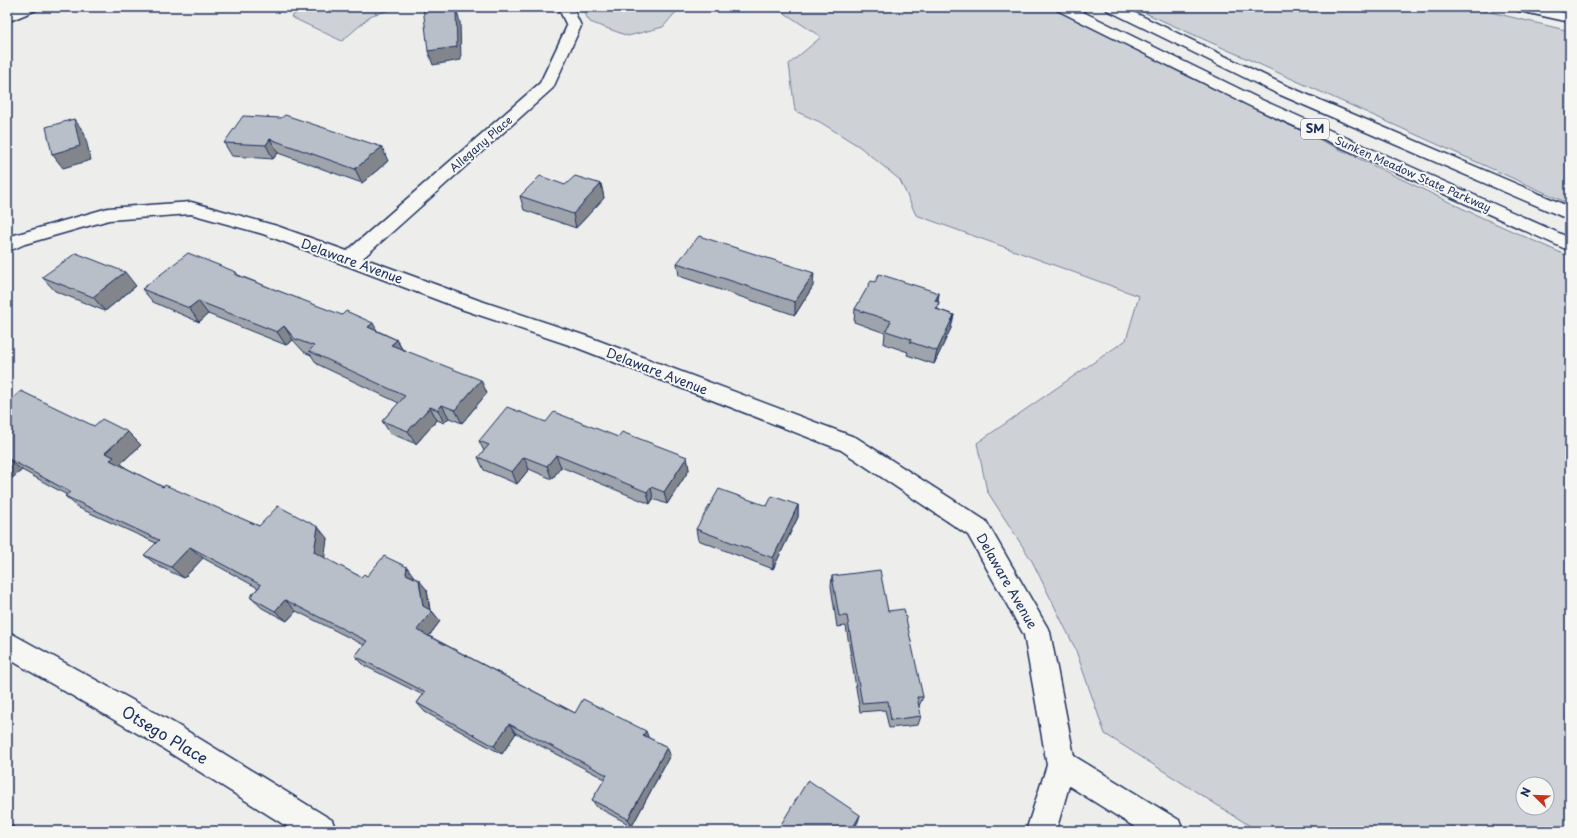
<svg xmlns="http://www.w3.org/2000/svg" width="1577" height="838" font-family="'Playpen Sans',sans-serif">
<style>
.green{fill:#ced2d7;stroke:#74809a;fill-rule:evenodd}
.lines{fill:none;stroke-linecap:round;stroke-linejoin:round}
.minor-casing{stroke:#1b2f5e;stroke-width:3}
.major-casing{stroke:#1b2f5e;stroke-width:3}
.highway-casing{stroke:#1b2f5e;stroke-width:3}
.minor{fill:#f6f6f2;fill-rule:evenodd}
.major{fill:#f6f6f2;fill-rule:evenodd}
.highway{fill:#f6f6f2;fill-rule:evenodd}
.wall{fill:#9fa4ac;stroke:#1b2f5e}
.shaded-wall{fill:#82868c;stroke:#1b2f5e}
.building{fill:#b9bfc8;stroke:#1b2f5e}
.labels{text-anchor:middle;stroke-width:4;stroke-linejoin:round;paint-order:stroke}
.far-street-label{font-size:11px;fill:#1b2f5e;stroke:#f6f6f2}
.shield{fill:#f6f6f2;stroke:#5d6b8a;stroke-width:1}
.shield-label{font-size:12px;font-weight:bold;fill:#1b2f5e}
.street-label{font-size:13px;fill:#1b2f5e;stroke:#f6f6f2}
.near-street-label{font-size:16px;fill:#1b2f5e;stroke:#f6f6f2}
</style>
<rect width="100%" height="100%" fill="#edeeec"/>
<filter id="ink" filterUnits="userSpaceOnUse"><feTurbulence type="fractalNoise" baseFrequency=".025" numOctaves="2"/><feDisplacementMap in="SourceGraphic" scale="8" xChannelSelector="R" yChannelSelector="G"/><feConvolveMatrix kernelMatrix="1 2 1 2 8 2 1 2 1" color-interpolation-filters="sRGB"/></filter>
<g filter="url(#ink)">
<!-- green -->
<path class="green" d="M 304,7 L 402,7 L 372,15 L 342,41 L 291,17 Z
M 585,7 L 684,7 L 674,14 L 663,27 L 628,36 L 590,22 L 585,14 Z
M 766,7 L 1052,7 L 1185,75 L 1472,213 L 1570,257 L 1570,831 L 1258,831 L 1105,734 L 1075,648 L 1032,561 L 987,491 L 977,443 L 1126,340 L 1139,296 L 916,215 L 900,180 L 860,147 L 820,122 L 795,111 L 789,64 L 821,37 L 783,12 ZM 1523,784 L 1547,784 L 1547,808 L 1523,808 Z
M 1132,7 L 1469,7 L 1570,31 L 1570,204 Z"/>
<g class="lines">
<defs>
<path id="minor" d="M 19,7 L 38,7 L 36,10 L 7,22 L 7,13 Z
M 558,7 L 572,7 L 581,26 L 553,88 L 363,258 L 478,300 L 589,337 L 857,438 L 986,521 L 1050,632 L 1074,756 L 1179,820 L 1183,831 L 1141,831 L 1069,786 L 1056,831 L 1026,831 L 1047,765 L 1024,635 L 968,535 L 841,450 L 575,347 L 464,310 L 263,234 L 191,214 L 109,220 L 25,244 L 7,252 L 7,238 L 11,236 L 108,208 L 191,202 L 277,226 L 347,251 L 540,83 L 567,26 Z
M 7,631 L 174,723 L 332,820 L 336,831 L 294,831 L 154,743 L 7,658 Z"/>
<path id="major" d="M 1513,7 L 1539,7 L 1570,14 L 1570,22 L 1515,10 Z"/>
<path id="highway" d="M 1055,7 L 1073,7 L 1262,100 L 1570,238 L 1570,251 L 1250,106 L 1057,10 Z
M 1105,7 L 1123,7 L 1287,86 L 1570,207 L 1570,220 L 1276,93 L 1107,10 Z"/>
</defs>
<!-- minor casing -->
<use href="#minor" class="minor-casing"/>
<!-- major casing -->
<use href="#major" class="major-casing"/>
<!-- highway casing -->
<use href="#highway" class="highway-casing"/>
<!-- minor -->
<use href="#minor" class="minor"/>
<!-- major -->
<use href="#major" class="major"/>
<!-- highway -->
<use href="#highway" class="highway"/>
</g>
<!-- wall -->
<path class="wall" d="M 281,118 L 388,161 L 362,183 L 278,153 L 273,159 L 232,156 L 224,143 Z
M 601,184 L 604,198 L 576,228 L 524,210 L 520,196 L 565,185 Z
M 677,263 L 813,286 L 795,315 L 679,276 Z
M 236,272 L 238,275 L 378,331 L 397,340 L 402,349 L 487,393 L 462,423 L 449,418 L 444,423 L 437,420 L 416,444 L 390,433 L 382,421 L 399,403 L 317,364 L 311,355 L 304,352 L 293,340 L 286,345 L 208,314 L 199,322 L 153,302 L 142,289 Z
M 42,277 L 136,286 L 105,311 L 55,291 Z
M 875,282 L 939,293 L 938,302 L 937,309 L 954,315 L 951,328 L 934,364 L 907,355 L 908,352 L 884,344 L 885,333 L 854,322 L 855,309 Z
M 7,403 L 94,426 L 141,445 L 121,463 L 126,468 L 163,487 L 259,526 L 327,538 L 324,558 L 361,577 L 367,576 L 415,578 L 427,590 L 430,610 L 432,611 L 440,621 L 429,636 L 575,713 L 649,738 L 667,747 L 670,755 L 632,826 L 597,807 L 592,800 L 605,779 L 516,733 L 502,754 L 425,712 L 417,703 L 423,695 L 365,666 L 355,656 L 364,645 L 296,611 L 287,621 L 262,608 L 250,597 L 258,588 L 203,558 L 184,578 L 158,566 L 144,555 L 156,543 L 79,508 L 65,496 L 67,495 L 22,470 L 7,482 Z
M 546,422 L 618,437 L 687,457 L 689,470 L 667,504 L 653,499 L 650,504 L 561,467 L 552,479 L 529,469 L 517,484 L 484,470 L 478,457 L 484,451 L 479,441 Z
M 798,505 L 798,517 L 773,569 L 698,540 L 696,529 L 767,506 Z
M 832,576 L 888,611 L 923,697 L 919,706 L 921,716 L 918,725 L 889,728 L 885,710 L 860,712 L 846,626 L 837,627 L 831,586 Z"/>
<!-- shaded-wall -->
<path class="shaded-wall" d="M 456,9 L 460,22 L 461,60 L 433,65 L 428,51 Z
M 74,119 L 84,132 L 91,160 L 63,168 L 52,154 Z
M 270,139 L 278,153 L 273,159 L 266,145 Z
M 382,147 L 388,161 L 362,183 L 355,169 Z
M 601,184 L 604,198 L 576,228 L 573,214 Z
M 125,272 L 136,286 L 105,311 L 93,297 Z
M 814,273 L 813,286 L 795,315 L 795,302 Z
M 939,293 L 937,306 L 939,302 L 936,316 L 935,301 Z
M 198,301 L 208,314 L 199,322 L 189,308 Z
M 954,315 L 951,328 L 934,364 L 937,351 Z
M 373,323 L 380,336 L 368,327 Z
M 284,326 L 293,340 L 286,345 L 277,332 Z
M 397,340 L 404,353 L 391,345 Z
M 481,380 L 487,393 L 462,423 L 455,410 Z
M 442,405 L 449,418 L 444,423 L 438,410 Z
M 430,407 L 437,420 L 416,444 L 408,431 Z
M 128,432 L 141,445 L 121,463 L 128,470 L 110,460 L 105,453 Z
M 556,455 L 561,467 L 552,479 L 547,466 Z
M 524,457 L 529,469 L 517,484 L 512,472 Z
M 687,457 L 689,470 L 667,504 L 664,492 Z
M 7,459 L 22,470 L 7,482 Z
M 651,487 L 653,499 L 650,504 L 647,492 Z
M 798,505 L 798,517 L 773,569 L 773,558 Z
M 318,527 L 327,538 L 324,563 L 314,552 Z
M 190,547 L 203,558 L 184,578 L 171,567 Z
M 407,567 L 415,578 L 406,574 Z
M 419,580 L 427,590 L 430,613 L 432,611 L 440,621 L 426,640 L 417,630 L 423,606 Z
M 285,600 L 296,611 L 287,621 L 275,611 Z
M 509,724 L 516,733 L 502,754 L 494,746 Z
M 646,731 L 649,739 L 643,735 Z
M 667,747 L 670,755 L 632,826 L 628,819 Z
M 860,815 L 858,822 L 853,831 L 851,831 Z
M 7,822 L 18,830 L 17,831 L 7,831 Z"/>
<!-- building -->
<path class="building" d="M 423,7 L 446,7 L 456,9 L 457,47 L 428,51 Z
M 285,115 L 382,147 L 355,169 L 270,139 L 266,145 L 224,143 L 243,116 L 281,118 Z
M 74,119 L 80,146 L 52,154 L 46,127 Z
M 540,176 L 565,185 L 575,176 L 601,184 L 573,214 L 520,196 Z
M 699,236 L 814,273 L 795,302 L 677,263 Z
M 76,253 L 125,272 L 93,297 L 42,277 Z
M 188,253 L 236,272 L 234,274 L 342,315 L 346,311 L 373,323 L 368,327 L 397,340 L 391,345 L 481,380 L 455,410 L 442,405 L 438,410 L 430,407 L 408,431 L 382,421 L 405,396 L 309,351 L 314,346 L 295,339 L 284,326 L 277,332 L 198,301 L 189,308 L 142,289 Z
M 879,274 L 939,293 L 935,301 L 939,302 L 936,309 L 954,315 L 937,351 L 910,342 L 911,339 L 886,331 L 891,321 L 855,309 L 871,281 L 875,282 Z
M 21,391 L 94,426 L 102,419 L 128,432 L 105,453 L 114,457 L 110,460 L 163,487 L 165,485 L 259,526 L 278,506 L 318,527 L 314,552 L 361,577 L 364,574 L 367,576 L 384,556 L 407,567 L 406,574 L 419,580 L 423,606 L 432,611 L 417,630 L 575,713 L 583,699 L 646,731 L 643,735 L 667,747 L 628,819 L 592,800 L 607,775 L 509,724 L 494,746 L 417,703 L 425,692 L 355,656 L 367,641 L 285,600 L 275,611 L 250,597 L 261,585 L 190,547 L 171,567 L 144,555 L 159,540 L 65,496 L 70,492 L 7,458 L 7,403 Z
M 507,407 L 546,422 L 554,412 L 618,437 L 622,432 L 687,457 L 664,492 L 651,487 L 647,492 L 556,455 L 547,466 L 524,457 L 512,472 L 478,457 L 489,445 L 479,441 Z
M 719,489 L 767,506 L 772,496 L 798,505 L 773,558 L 696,529 Z
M 880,570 L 888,611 L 904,609 L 923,697 L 917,697 L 921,716 L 891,720 L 888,701 L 862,703 L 847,616 L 839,616 L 832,576 Z
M 808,780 L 860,815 L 851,831 L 777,831 Z"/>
</g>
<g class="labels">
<!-- far-street labels -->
<g class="far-street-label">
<text transform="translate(481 144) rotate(-41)" y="4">Allegany Place</text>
<text transform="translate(1413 174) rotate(24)" y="4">Sunken Meadow State Parkway</text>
</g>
<!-- shield labels -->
<rect class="shield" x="1301" y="119" width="28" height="20" rx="3"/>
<g class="shield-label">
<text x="1315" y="133">SM</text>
</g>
<!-- street labels -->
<g class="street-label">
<text transform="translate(352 261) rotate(20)" y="5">Delaware Avenue</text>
<text transform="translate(657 371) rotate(21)" y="5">Delaware Avenue</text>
<text transform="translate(1007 581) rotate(60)" y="5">Delaware Avenue</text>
</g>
<!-- near-street labels -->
<g class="near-street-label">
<text transform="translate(165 735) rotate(31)" y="6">Otsego Place</text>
</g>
</g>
<!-- margin -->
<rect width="1577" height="838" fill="none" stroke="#f6f6f2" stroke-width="24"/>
<rect x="12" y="12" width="1553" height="814" fill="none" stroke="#1b2f5e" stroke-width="1.5" filter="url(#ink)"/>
<!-- north arrow -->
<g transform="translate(1535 796) rotate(293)"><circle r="19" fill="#f6f6f2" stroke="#9ea6b7"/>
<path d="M0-3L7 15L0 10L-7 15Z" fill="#c8321e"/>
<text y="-6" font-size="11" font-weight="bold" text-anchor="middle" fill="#1b2f5e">N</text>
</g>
</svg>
